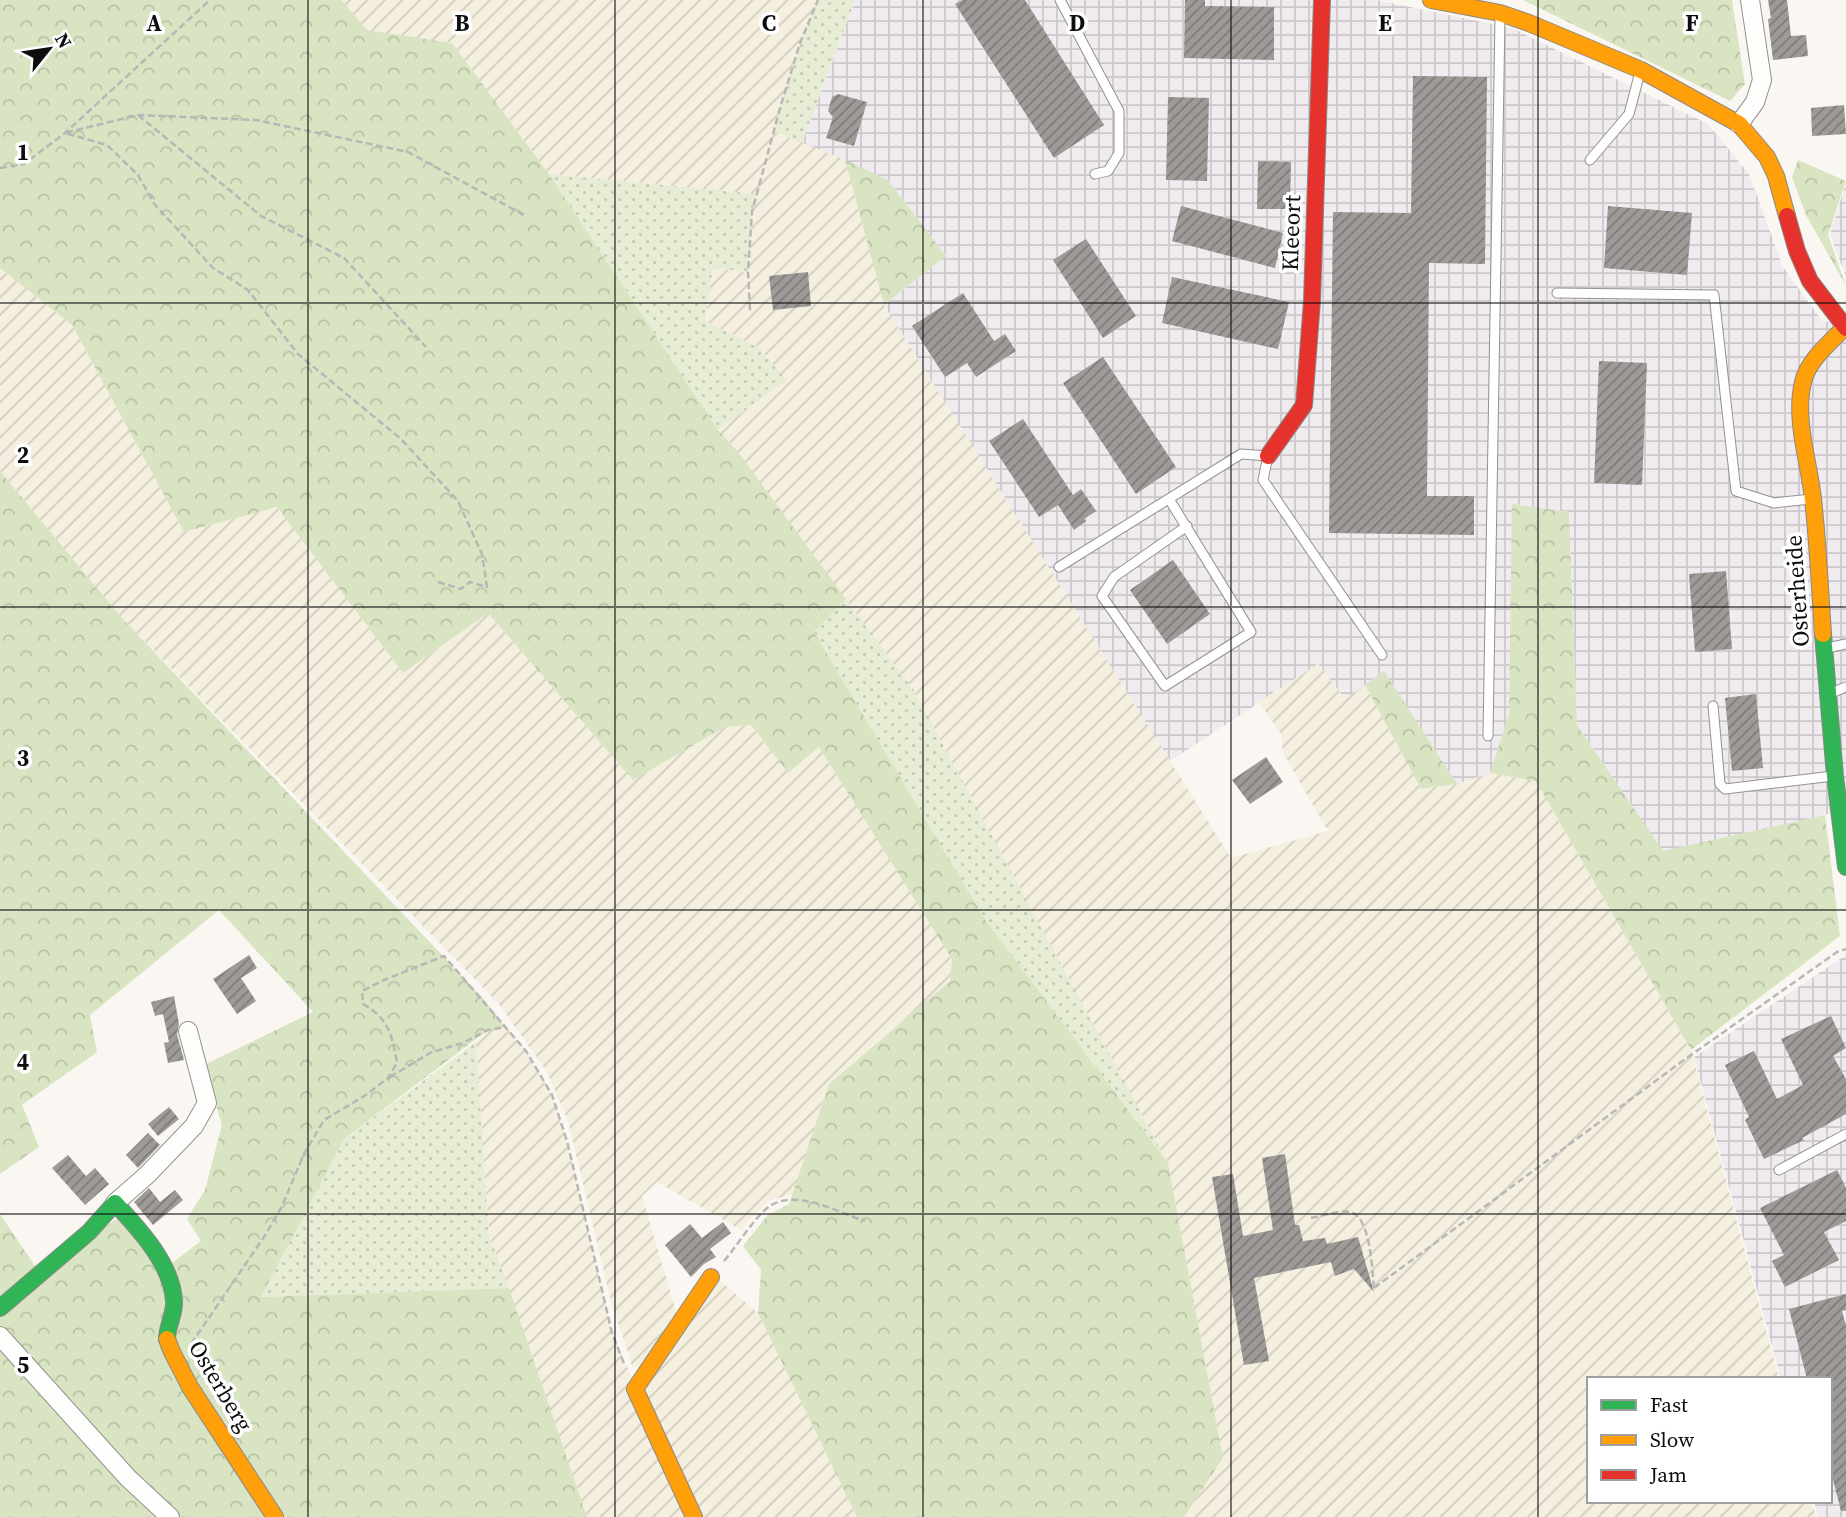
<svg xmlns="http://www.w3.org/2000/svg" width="1846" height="1517" font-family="'Source Serif 4',serif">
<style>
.industrial{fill:url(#industrial-grid)}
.farmland{fill:url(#farmland-furrows)}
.grass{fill:url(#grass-dots)}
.forest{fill:url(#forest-crowns)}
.building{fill:url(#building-hatch)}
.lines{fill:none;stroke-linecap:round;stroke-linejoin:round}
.lane-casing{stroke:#949290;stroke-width:11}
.street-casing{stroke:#949290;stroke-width:20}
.fast-casing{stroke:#8a8987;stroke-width:18}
.slow-casing{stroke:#8a8987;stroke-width:18}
.jam-casing{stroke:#8a8987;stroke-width:18}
.path{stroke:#b8b7b6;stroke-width:2.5;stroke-dasharray:7 3.5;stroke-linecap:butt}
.lane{stroke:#fefefd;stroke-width:9}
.street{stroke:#fefefd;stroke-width:18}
.fast{stroke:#30b455;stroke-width:16}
.slow{stroke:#ff9f0a;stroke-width:16}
.jam{stroke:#e5322d;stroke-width:16}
.grid{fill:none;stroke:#0d0d0d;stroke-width:2;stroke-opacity:0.55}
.labels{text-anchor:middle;stroke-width:7;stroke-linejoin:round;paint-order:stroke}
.street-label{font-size:23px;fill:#0d0d0d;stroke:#fff}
.grid-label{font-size:23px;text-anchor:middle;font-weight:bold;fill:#0d0d0d;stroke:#fff;stroke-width:7;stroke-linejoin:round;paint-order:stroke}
</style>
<defs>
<pattern id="industrial-grid" width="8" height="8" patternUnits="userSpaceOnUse" patternTransform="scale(1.75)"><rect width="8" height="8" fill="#f0ebee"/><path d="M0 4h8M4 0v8" fill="none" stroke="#cdc8cb"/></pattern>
<pattern id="farmland-furrows" width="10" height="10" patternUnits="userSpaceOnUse" patternTransform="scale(1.75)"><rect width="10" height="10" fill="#f5efdf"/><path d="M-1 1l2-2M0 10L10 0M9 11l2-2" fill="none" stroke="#d1ccbe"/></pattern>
<pattern id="grass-dots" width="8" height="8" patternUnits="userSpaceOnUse" patternTransform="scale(1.75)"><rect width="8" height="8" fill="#e7edd4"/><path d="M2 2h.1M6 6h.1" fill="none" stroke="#c5cab5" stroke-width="1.8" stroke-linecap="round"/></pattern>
<pattern id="forest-crowns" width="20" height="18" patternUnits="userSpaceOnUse" patternTransform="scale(1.75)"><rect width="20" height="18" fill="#d8e4c2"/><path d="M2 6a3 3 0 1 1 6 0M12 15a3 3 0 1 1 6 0" fill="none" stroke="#b8c2a6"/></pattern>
<pattern id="building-hatch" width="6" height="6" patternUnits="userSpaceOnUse" patternTransform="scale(1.75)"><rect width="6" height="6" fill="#9d9a97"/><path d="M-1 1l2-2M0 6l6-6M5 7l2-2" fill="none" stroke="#7e7c7a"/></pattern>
</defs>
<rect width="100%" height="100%" fill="#faf7f2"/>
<!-- industrial -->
<path class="industrial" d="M 855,0 L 1376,0 L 1512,28 L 1708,124 L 1749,174 L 1783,267 L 1823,322 L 1846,319 L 1846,808 L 1825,815 L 1663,852 L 1577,725 L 1569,512 L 1513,504 L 1509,714 L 1490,773 L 1457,784 L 1384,672 L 1345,699 L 1318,664 L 1170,761 L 884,305 L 946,256 L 888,180 L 802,143 Z
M 1846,183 L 1846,277 L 1830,234 Z
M 1846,955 L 1846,1517 L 1818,1517 L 1814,1501 L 1830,1501 L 1830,1379 L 1781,1379 L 1694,1057 Z"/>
<!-- farmland -->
<path class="farmland" d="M 341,0 L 818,0 L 800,43 L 773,131 L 845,160 L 884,305 L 1231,858 L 1328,831 L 1283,753 L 1281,734 L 1259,702 L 1318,664 L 1345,699 L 1365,685 L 1421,789 L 1457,784 L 1490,773 L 1536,781 L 1691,1050 L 1779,1379 L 1589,1379 L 1589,1501 L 1812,1501 L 1816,1517 L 1184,1517 L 1223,1458 L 1168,1163 L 718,430 L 787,380 L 758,347 L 705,321 L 713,268 L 747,272 L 752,212 L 756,194 L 549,174 L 452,43 L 366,30 Z
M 0,268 L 72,325 L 184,532 L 277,507 L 403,673 L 488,613 L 633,779 L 725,727 L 751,725 L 788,773 L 819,747 L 952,959 L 950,981 L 829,1084 L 793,1194 L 768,1201 L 741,1230 L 657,1182 L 642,1196 L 678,1318 L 642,1368 L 632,1366 L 610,1297 L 568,1121 L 547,1072 L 499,1004 L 121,617 L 0,471 Z
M 506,1027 L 526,1051 L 552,1095 L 567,1141 L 612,1333 L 694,1517 L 587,1517 L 489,1235 L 476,1042 L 488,1030 Z
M 720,1281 L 758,1313 L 857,1517 L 698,1517 L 648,1409 L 647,1375 Z"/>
<!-- grass -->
<path class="grass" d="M 818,0 L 855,0 L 802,143 L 773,131 L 800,43 Z
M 549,174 L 756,194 L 752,212 L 748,272 L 713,268 L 705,321 L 758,347 L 787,380 L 718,430 Z
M 846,599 L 913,689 L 1168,1163 L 984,918 L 814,632 Z
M 476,1042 L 489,1235 L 509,1288 L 261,1297 L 344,1139 Z"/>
<!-- forest -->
<path class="forest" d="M 0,0 L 341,0 L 367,30 L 452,43 L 549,174 L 718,430 L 738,452 L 846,599 L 814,632 L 984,918 L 1168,1163 L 1223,1458 L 1184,1517 L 857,1517 L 758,1313 L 761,1270 L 743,1246 L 767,1216 L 789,1204 L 829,1084 L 950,981 L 952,959 L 819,747 L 788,773 L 751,725 L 725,727 L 633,780 L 488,613 L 403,673 L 277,507 L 184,532 L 72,325 L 0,268 Z
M 1523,0 L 1732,0 L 1745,84 L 1730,101 Z
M 845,160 L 888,180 L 946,256 L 884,305 Z
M 1798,160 L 1846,181 L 1828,235 L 1846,286 L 1806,215 L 1792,177 Z
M 0,471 L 121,617 L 480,995 L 506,1027 L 488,1030 L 344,1139 L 261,1297 L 509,1288 L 587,1517 L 0,1517 L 0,1214 L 35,1266 L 119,1218 L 168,1266 L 201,1241 L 187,1219 L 205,1190 L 222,1125 L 204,1065 L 313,1012 L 219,910 L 90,1015 L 97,1052 L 22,1105 L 39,1147 L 0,1174 Z
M 1512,504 L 1569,512 L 1577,725 L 1663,851 L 1825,815 L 1840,936 L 1691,1050 L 1536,781 L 1490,773 L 1509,714 Z
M 1384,671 L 1457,784 L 1421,789 L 1365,685 Z"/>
<!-- building -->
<path class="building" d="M 962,0 L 1025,0 L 1104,125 L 1054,158 L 955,4 Z
M 1185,0 L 1205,0 L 1205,6 L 1274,7 L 1274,60 L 1184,58 Z
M 1768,0 L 1787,0 L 1791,36 L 1806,35 L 1808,56 L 1773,60 L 1768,19 L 1771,18 Z
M 1413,76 L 1487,77 L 1485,264 L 1429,263 L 1427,496 L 1474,496 L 1474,535 L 1329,533 L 1333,212 L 1411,213 Z
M 838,94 L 867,102 L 854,146 L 826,138 L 833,117 L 828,111 L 832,97 Z
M 1168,97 L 1209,98 L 1207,181 L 1166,180 Z
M 1844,105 L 1846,134 L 1812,136 L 1811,108 Z
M 1258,161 L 1291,162 L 1290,209 L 1257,209 Z
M 1181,206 L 1283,233 L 1275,268 L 1172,241 Z
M 1608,206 L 1692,213 L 1687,275 L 1604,268 Z
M 1086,239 L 1136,316 L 1103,338 L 1053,260 Z
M 808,272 L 811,306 L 773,310 L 769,276 Z
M 1172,277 L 1289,302 L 1278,349 L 1162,323 Z
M 963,293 L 994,341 L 1005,334 L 1016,351 L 976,377 L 967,363 L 945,377 L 912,326 Z
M 1103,357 L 1176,467 L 1136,494 L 1063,383 Z
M 1599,361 L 1647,363 L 1642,485 L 1594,483 Z
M 1023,419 L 1073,495 L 1081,489 L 1096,511 L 1084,519 L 1086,521 L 1074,530 L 1058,505 L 1039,517 L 989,441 Z
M 1173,560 L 1210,614 L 1167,644 L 1130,590 Z
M 1726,571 L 1732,649 L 1695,652 L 1689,574 Z
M 1756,694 L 1763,768 L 1732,771 L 1725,698 Z
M 1266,757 L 1283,782 L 1250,804 L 1232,780 Z
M 249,955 L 257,968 L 241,978 L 256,1001 L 237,1014 L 213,979 Z
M 174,996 L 179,1024 L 177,1034 L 184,1060 L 168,1063 L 164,1043 L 169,1042 L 163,1014 L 155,1016 L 151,1002 Z
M 1831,1016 L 1846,1048 L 1833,1056 L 1846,1079 L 1846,1114 L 1802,1138 L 1804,1140 L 1764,1159 L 1745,1120 L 1749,1117 L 1725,1065 L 1754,1051 L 1777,1099 L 1803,1085 L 1781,1039 Z
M 169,1107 L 179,1119 L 158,1136 L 148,1124 Z
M 148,1133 L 160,1145 L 138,1168 L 126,1155 Z
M 1285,1154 L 1295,1225 L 1299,1225 L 1303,1241 L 1325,1238 L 1327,1244 L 1358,1237 L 1374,1292 L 1354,1269 L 1335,1276 L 1331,1262 L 1254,1278 L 1269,1361 L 1244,1365 L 1212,1177 L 1233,1174 L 1243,1236 L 1273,1230 L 1262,1158 Z
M 68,1155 L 86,1176 L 95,1168 L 109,1184 L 85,1205 L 52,1168 Z
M 1837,1170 L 1846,1188 L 1846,1221 L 1824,1232 L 1839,1260 L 1785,1287 L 1772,1261 L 1784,1255 L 1760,1208 Z
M 149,1188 L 160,1202 L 175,1190 L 183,1200 L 153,1225 L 134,1202 Z
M 723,1222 L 731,1233 L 710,1249 L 716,1257 L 704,1264 L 691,1277 L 665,1245 L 690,1224 L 702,1238 Z
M 1846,1294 L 1846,1310 L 1842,1311 L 1846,1326 L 1846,1511 L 1841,1511 L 1830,1468 L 1830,1379 L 1807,1379 L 1789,1309 Z"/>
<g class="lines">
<defs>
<path id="lane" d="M 1060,0 L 1119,111 L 1119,153 L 1108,171 L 1095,174
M 1590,160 L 1629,114 L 1640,72
M 1557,293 L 1714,295 L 1736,491 L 1774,503 L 1811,499
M 1169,499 L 1251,632 L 1165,686 L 1102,596 L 1114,577 L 1187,526
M 1059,567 L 1241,454 L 1268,456 L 1263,480 L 1382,655
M 1827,648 L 1846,644
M 1829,694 L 1846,687
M 1713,706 L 1720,784 L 1725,789 L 1833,776
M 1488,736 L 1500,17
M 1779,1170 L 1846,1134"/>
<path id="street" d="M 1739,124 L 1755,102 L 1762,80 L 1750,0
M 115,1203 L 147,1175 L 194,1126 L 207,1103 L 188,1031
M 0,1336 L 128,1478 L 170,1517"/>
<path id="fast" d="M 1823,634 L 1835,776 L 1846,867
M 0,1308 L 89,1232 L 115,1203 C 139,1229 172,1264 174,1301 C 175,1314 167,1326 167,1339"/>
<path id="slow" d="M 1431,0 L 1500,13 L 1529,23 L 1641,70 L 1739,124 L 1767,157 L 1776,176 L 1787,216
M 1823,634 C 1820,589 1818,544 1813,499 C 1809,462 1794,419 1803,382 C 1808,360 1830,343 1845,327
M 167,1339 L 172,1352 L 190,1387 L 275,1517
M 694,1517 L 635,1389 L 711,1277"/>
<path id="jam" d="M 1787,216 L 1797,251 L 1810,281 L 1846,328
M 1268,456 L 1304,405 L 1312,301 L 1322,0"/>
</defs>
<!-- lane casing -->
<use href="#lane" class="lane-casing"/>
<!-- street casing -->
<use href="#street" class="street-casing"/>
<!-- fast casing -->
<use href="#fast" class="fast-casing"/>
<!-- slow casing -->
<use href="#slow" class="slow-casing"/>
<!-- jam casing -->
<use href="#jam" class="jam-casing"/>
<!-- path -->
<path class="path" d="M 138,115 L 261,216 L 344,258 L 426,347
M 0,168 L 24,164 L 65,133 L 210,0
M 750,310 L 748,272 L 752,212 L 780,108 L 800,43 L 818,0
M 438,582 L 461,589 L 470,582 L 487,587 L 482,554 L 458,501 L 401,439 L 298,354 L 248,290 L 213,268 L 155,205 L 138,175 L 107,145 L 65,133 L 138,115 L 256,120 L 408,152 L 524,215
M 390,1077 L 430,1053 L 465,1042 L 488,1030 L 505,1027
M 1311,1218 C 1322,1216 1338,1210 1350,1212 C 1371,1216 1372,1271 1374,1288
M 724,1261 C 737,1246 752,1221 766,1209 C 792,1186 837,1212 865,1221
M 1374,1288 L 1684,1060 L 1837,952 L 1846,949
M 191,1344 L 266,1234 L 282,1206 L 304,1154 L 324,1120 L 366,1095 L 388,1078 L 397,1063 C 392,1035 389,1019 363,1004 L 362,991 L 384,980 L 444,956 L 526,1051 L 552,1095 L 567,1141 L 612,1333 L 625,1366"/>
<!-- lane -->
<use href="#lane" class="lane"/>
<!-- street -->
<use href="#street" class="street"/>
<!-- fast -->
<use href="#fast" class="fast"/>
<!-- slow -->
<use href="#slow" class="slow"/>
<!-- jam -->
<use href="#jam" class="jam"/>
</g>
<!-- grid -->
<path class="grid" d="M 308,0 L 308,1517M 615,0 L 615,1517M 923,0 L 923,1517M 1231,0 L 1231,1517M 1538,0 L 1538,1517M 0,303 L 1846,303M 0,607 L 1846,607M 0,910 L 1846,910M 0,1214 L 1846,1214"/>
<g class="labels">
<!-- street labels -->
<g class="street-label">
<text transform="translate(1291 233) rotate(-88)" y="8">Kleeort</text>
<text transform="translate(1797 591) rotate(-94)" y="8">Osterheide</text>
<text transform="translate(221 1386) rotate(59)" y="8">Osterberg</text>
</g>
</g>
<g class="grid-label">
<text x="154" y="31">A</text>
<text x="462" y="31">B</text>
<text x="769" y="31">C</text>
<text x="1077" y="31">D</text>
<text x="1385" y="31">E</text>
<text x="1692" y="31">F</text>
<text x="23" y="160">1</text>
<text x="23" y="463">2</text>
<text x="23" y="766">3</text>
<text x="23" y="1070">4</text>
<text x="23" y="1373">5</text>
</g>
<!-- legend -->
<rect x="1587" y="1377" width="245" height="126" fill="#ffffff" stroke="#9e9e9e" stroke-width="2"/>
<rect x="1601" y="1400" width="35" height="10" fill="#30b455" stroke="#9e9e9e" stroke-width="2"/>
<text x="1650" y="1412" font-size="21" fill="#0d0d0d">Fast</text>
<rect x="1601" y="1435" width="35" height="10" fill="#ff9f0a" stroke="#9e9e9e" stroke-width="2"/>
<text x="1650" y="1447" font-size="21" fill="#0d0d0d">Slow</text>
<rect x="1601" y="1470" width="35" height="10" fill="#e5322d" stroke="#9e9e9e" stroke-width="2"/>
<text x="1650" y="1482" font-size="21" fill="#0d0d0d">Jam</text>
<!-- north arrow -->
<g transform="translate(49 49) rotate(60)" stroke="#ffffff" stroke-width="5" paint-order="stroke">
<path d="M0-5L12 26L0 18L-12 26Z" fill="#0d0d0d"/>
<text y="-10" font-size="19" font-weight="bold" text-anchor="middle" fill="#0d0d0d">N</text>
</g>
</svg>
